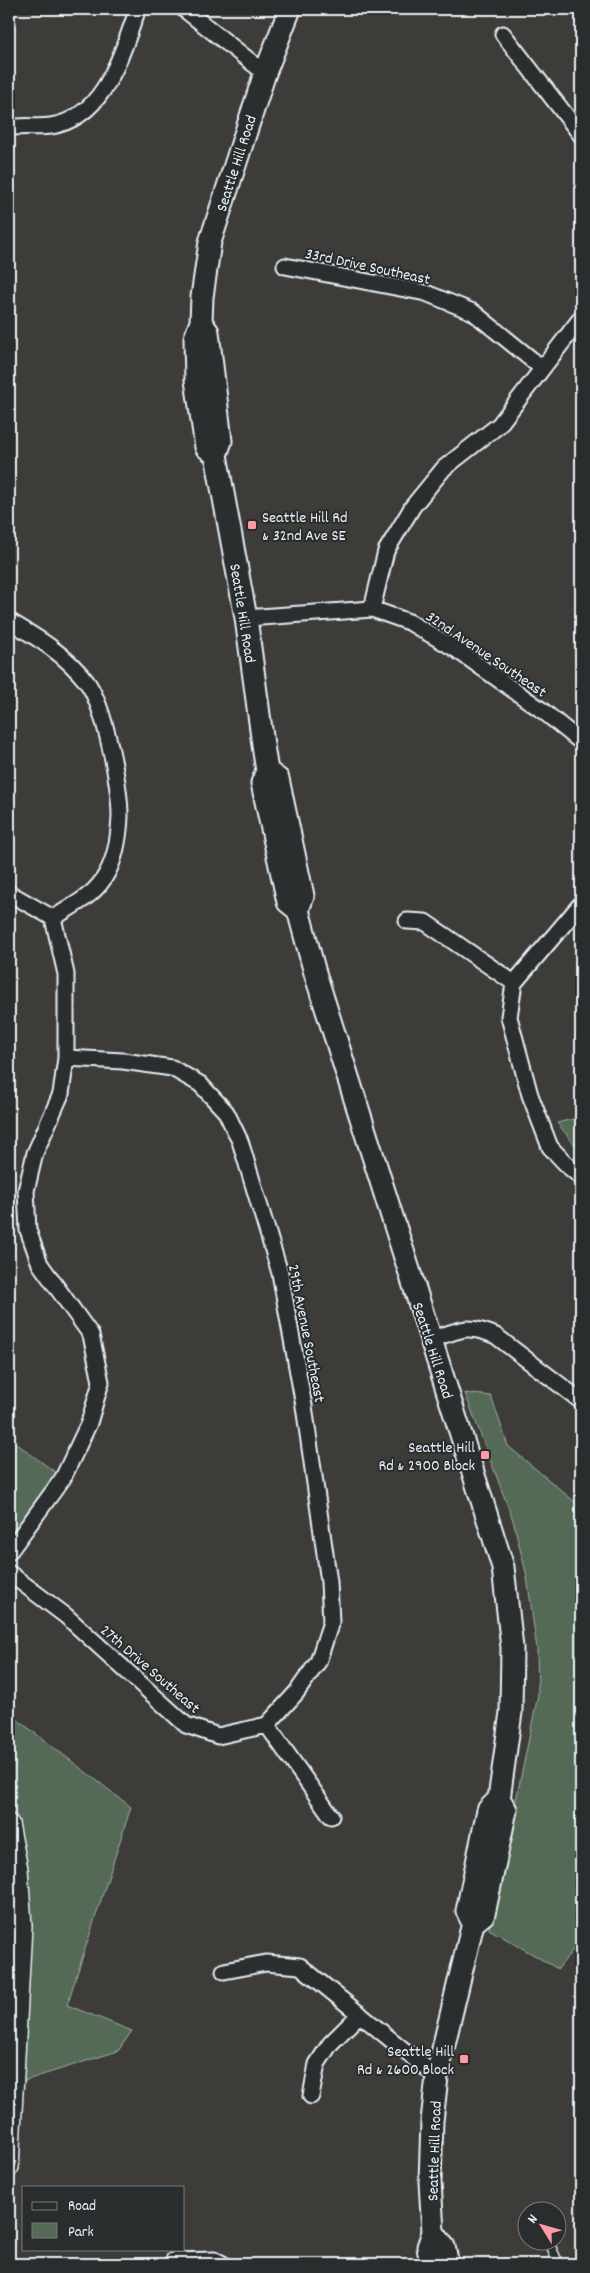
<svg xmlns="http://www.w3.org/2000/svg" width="590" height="2273" font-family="Dekko,sans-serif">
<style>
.green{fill:#546a57;stroke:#9eaea8}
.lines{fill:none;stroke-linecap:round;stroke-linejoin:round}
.service-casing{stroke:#e8f1f8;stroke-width:11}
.minor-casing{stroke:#e8f1f8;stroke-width:19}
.tertiary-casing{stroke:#e8f1f8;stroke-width:22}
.secondary-casing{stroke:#e8f1f8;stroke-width:25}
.service{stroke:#2a2d2e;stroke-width:8}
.minor{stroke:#2a2d2e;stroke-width:15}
.tertiary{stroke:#2a2d2e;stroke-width:19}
.secondary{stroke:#2a2d2e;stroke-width:21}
.poi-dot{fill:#ff9aa2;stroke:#2a2d2e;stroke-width:2}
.labels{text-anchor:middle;stroke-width:4;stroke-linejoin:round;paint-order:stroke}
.street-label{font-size:16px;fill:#e8f1f8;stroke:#2a2d2e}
.poi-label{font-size:16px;fill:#e8f1f8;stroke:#2a2d2e;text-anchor:end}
</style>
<rect width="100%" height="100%" fill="#3e3c39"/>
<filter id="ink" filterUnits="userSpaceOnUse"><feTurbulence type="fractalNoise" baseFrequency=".02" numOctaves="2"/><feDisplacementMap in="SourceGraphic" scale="10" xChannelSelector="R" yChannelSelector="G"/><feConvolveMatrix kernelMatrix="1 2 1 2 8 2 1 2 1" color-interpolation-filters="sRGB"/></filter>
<g filter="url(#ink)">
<!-- green -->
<path class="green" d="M 581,1117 L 581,1152 L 557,1123 Z
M 465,1393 L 491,1396 L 508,1446 L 581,1507 L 581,1939 L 558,1969 L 489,1929 L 538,1695 L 537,1649 L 527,1577 L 513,1520 Z
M 9,1438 L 63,1478 L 9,1552 Z
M 9,1713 L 131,1807 L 67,2005 L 132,2031 L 118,2051 L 14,2084 L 22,1926 L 9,1824 Z"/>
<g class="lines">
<defs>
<path id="service" d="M 548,2240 L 559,2264"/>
<path id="minor" d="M 184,9 L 265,73
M 503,34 L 581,135
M 9,128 C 23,125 37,128 51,126 C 106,117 121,53 138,9
M 285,266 L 426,293 L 473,312 L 542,368
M 372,609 L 386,551 L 413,506 L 444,468 L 499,425 L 581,318
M 246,618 L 372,609 L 409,622 L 454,648 L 543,711 L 581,742
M 9,621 C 38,638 65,654 86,681 C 105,705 120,787 120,817 C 119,835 116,857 107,873 C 96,895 74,905 53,918
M 9,893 L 53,918
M 581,904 L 514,983 L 509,1017 L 530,1095 L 550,1147 L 569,1167 L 581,1177
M 407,921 L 425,922 L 514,983
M 66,1058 L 123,1061 L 172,1068 L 200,1084 L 226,1112 L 240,1141 L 280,1273 L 304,1406 L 329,1582 L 331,1622 L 318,1662 L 296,1693 L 267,1725
M 431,1340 C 459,1330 467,1323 496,1336 L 581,1401
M 9,1552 L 63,1478 L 89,1423 L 101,1382 L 91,1335 L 40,1264 L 28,1230 L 26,1191 L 35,1153 L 61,1094 L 66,1058 L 66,974 L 53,918
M 9,1573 L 66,1616 L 186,1725 L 218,1736 L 267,1725 L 331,1816
M 224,1971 L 266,1963 L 300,1966 L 437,2077
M 311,2096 L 317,2064 L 330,2044 L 360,2014
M 173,2261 L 215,2260 L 223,2264"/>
<path id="tertiary" d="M 9,1824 L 18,1869 L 22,1926 L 9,2167"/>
<path id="secondary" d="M 201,322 L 208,332 L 221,441 L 216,455 L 246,618 L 264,752 L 267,771 L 262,783 L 288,902 L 298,910
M 216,455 L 206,447 L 196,380 L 195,338 L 201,322 L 202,297 L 210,242 L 265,73 L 290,9
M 267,771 L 278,779 L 303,896 L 298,910 L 315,973 L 503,1567 L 512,1648 L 511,1712 L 499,1799 L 488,1810 L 467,1911 L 473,1923
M 433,2232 L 444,2247 L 448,2264
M 431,2264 L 428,2247 L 433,2232 L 430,2182 L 432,2121 L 437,2077 L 445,2040 L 473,1923 L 484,1914 L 506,1810 L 499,1799"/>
</defs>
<!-- service casing -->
<use href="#service" class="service-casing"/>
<!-- minor casing -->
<use href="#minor" class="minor-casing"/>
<!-- tertiary casing -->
<use href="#tertiary" class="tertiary-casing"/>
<!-- secondary casing -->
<use href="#secondary" class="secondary-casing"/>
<!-- service -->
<use href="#service" class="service"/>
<!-- minor -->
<use href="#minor" class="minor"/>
<!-- tertiary -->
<use href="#tertiary" class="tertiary"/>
<!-- secondary -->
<use href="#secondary" class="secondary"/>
</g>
</g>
<!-- markers -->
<g class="poi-dot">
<rect x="247" y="520" width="10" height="10" rx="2.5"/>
<rect x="480" y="1450" width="10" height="10" rx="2.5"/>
<rect x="459" y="2054" width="10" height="10" rx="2.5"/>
</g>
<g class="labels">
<!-- street labels -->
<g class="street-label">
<text transform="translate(235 163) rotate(-72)" y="6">Seattle Hill Road</text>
<text transform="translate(368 265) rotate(12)" y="6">33rd Drive Southeast</text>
<text transform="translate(244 613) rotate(81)" y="6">Seattle Hill Road</text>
<text transform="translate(487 653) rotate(34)" y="6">32nd Avenue Southeast</text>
<text transform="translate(308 1333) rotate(79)" y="6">29th Avenue Southeast</text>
<text transform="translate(434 1350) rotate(72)" y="6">Seattle Hill Road</text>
<text transform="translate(151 1668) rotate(41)" y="6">27th Drive Southeast</text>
<text transform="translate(433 2151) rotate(-88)" y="6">Seattle Hill Road</text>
</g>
<!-- poi labels -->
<g class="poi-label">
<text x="262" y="522" text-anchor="start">Seattle Hill Rd<tspan x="262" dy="18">&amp; 32nd Ave SE</tspan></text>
<text x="475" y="1452">Seattle Hill<tspan x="475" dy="18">Rd &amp; 2900 Block</tspan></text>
<text x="454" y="2056">Seattle Hill<tspan x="454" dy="18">Rd &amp; 2600 Block</tspan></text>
</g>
</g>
<!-- margin -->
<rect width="590" height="2273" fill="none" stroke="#2a2d2e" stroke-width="30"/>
<rect x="15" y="15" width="560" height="2243" fill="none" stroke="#e8f1f8" stroke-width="2" filter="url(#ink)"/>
<!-- legend -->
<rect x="22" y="2186" width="162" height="65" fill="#2a2d2e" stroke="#767b7f"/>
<rect x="32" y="2202" width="25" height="8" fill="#2a2d2e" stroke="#767b7f"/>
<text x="68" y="2210" font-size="15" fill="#e8f1f8">Road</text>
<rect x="32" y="2223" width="25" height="15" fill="#546a57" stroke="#767b7f"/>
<text x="68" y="2236" font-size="15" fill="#e8f1f8">Park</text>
<!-- north arrow -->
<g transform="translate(542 2226) rotate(307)"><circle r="24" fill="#2a2d2e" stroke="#767b7f"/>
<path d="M0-4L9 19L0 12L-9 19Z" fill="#ff9aa2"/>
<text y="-8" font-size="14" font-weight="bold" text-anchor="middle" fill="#e8f1f8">N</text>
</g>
</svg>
